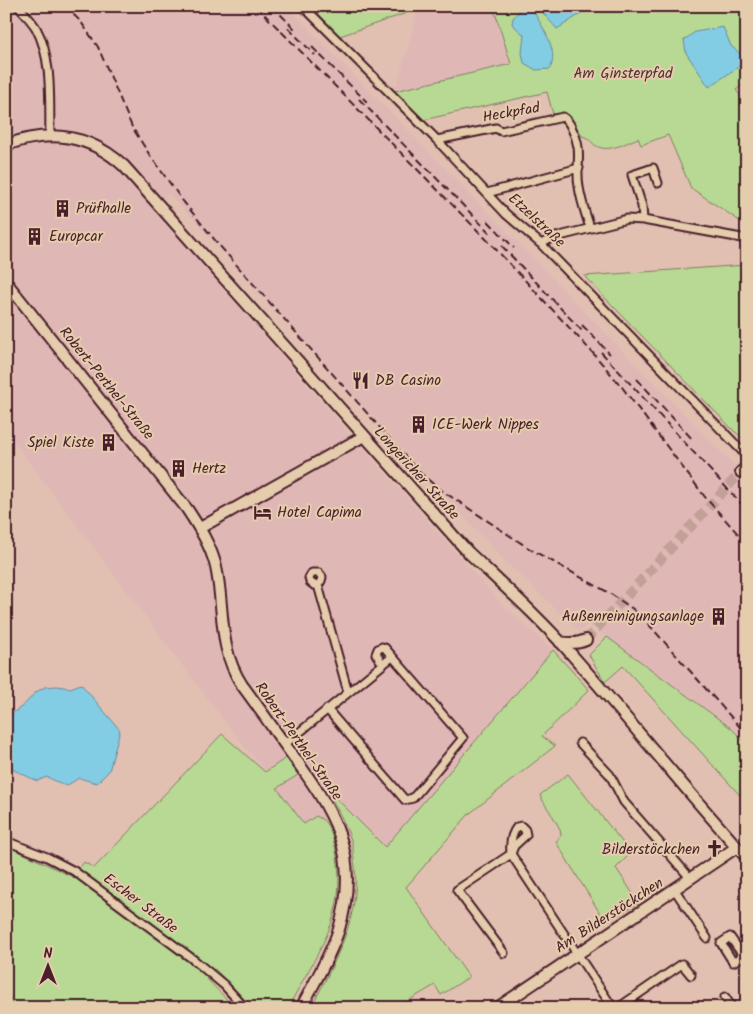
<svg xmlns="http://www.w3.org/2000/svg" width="753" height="1014" font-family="Kalam,sans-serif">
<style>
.built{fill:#dfb8b6}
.green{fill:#b7d993;stroke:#807c5f}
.water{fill:#83cde4;stroke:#6c879a}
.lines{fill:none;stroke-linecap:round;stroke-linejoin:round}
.secondary-tunnel{stroke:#c3a097;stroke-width:10;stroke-dasharray:10 5;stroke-linecap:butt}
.street-casing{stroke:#4a1f2b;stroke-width:11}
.secondary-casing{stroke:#4a1f2b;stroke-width:14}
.street{stroke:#e4ccac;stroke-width:7}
.secondary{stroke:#e4ccac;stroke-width:10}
.rail{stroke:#4a1f2b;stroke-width:2;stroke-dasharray:8 4;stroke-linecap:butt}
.labels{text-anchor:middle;stroke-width:4;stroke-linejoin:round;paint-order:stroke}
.park-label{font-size:15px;fill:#553235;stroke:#e4ccac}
.street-label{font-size:15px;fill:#4a1f2b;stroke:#e4ccac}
.poi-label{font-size:15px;fill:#4a1f2b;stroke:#e4ccac;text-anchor:start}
</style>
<rect width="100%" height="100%" fill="#e1c0b2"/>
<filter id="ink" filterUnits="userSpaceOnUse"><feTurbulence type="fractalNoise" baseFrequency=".02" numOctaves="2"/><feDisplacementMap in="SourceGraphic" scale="10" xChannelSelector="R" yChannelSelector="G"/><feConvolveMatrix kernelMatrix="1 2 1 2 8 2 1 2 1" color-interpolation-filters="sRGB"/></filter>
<g filter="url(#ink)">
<!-- built -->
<path class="built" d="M 6,6 L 11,6 L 28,27 L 35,39 L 47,33 L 26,6 L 287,6 L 747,478 L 747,742 L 732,728 L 588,624 L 580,632 L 503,560 L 195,221 L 168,194 L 153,208 L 349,433 L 502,604 L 553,650 L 385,847 L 328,790 L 351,838 L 334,841 L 325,821 L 304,824 L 277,788 L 286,758 L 266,772 L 227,725 L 6,432 Z
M 442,6 L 493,6 L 512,64 L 395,91 L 417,14 Z"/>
<!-- green -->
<path class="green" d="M 311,6 L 427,6 L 340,36 Z
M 493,6 L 747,6 L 747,82 L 736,90 L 747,104 L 747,226 L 691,188 L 668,135 L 641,145 L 638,138 C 626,143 607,154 595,145 C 590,141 589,138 582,136 C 573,123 573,111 553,114 L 547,92 L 423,120 L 395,91 L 511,64 Z
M 747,265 L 747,441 L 734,431 L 584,276 Z
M 607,637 L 731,728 L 747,744 L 747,803 L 623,666 L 605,682 L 589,655 Z
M 553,650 L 589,690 L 542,736 L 555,746 L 469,814 L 406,887 L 469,977 L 441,995 L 435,985 L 396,1008 L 311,1008 C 335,961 363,914 354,859 C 353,852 353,844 350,837 C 344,820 334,804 326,788 L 385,847 Z
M 222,734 L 265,772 L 286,758 L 298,775 L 277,788 L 304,824 L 316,816 C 319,818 323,819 325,822 C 331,829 334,842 336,851 C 349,917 316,953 288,1008 L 253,1008 L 215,969 L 206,978 L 235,1008 L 14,1008 L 6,988 L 6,845 L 73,877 L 84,862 L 94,868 Z
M 568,774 L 631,853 L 616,868 L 639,903 L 610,919 L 603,918 L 556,842 L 561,835 C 561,825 545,807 540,795 Z"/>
<!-- water -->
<path class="water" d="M 519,6 L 531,6 C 540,25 560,49 550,69 L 536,70 L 524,63 L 522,53 L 524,35 L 512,24 L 513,18 L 519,11 Z
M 541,6 L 580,6 L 579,8 L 582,13 L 557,29 L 543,13 Z
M 723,27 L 731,46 L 747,59 L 747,61 L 709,87 L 686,53 L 684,40 L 695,32 Z
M 81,684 L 120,730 L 109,771 L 97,783 L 79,778 L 66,786 L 47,777 L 37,781 L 14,770 L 6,762 L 6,718 L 24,705 L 36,692 L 45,687 L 57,686 L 70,688 Z"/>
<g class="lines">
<!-- secondary-tunnel -->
<path class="secondary-tunnel" d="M 586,640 L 741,472"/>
<defs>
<path id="street" d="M 18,6 C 24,13 31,20 36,28 C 53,59 49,101 50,136
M 303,6 L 437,140 L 506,214 L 541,244 L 743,452 L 747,459
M 437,140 L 496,128 L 501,131 L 563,117 C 568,120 570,124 572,129 C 584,152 575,165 579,187 C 581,201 586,215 590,228
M 487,193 L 579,168
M 643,220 L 642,206 L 632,175 L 653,168 L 658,183
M 541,244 L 552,238 L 627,219 L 643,220 L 747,239
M 318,585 L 314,585 L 310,582 L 309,578 L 312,573 L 319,573 L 322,577 L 321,581 L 318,585 L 348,692
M 327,709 L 405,800 L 413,798 L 463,738 L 385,648 L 382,647 L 378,649 L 376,654 L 383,664
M 580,743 L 610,775 L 624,802 L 691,879
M 285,744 L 392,657
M 521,826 L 525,830 L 526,835 L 514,846 L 511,854 C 510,844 511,834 517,827 Z
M 6,841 L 47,857 L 74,871 L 194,960 L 224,985 L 245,1008
M 675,890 L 707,938
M 504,953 L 457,890 L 511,854 L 613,1008
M 743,956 L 733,962 L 721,943 L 730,937 L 747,961
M 725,997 L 732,1008
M 618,1008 L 682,964 L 691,975"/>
<path id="secondary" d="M 6,145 C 50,129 89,134 124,166 L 468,552 C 504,586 541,619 573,656 C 632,723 687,792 747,858
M 6,282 L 187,509 C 199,527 211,546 216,567 C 225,609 217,646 242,685 C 259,708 275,731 291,753 C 333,811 362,854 339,929 C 331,955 314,983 301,1008
M 741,472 L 747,467
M 200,528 L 364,436
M 560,642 C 570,644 577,644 586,640
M 497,1008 L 737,847"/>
</defs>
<!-- street casing -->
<use href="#street" class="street-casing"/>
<!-- secondary casing -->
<use href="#secondary" class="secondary-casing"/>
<!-- street -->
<use href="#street" class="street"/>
<!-- secondary -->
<use href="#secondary" class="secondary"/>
<!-- rail -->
<path class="rail" d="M 65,6 L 81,22 L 98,47 L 132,127 L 149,154 L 182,200 L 219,245 L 418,471 L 438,488 L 530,549 L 611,594 L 633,609 L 651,627 L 747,735
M 256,6 L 491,244 L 592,352 L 622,387 L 705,497 L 747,544
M 272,6 L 297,31
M 288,28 L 315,55
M 312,47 L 367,102
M 359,99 L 490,233
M 488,221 L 514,248
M 502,246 L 584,333
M 582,325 L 610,354
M 601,352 L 747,510
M 637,379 L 693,440"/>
</g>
</g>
<!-- icons -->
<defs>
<symbol id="building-bare" viewBox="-9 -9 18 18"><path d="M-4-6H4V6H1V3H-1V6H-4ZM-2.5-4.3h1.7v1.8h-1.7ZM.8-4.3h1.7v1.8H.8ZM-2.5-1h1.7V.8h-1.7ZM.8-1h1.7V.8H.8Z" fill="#4a1f2b" stroke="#e4ccac" stroke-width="2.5" paint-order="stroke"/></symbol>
<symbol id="restaurant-bare" viewBox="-9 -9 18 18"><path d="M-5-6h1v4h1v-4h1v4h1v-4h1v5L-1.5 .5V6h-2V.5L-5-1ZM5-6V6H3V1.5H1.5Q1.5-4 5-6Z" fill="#4a1f2b" stroke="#e4ccac" stroke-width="2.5" paint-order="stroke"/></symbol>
<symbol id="hotel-bare" viewBox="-9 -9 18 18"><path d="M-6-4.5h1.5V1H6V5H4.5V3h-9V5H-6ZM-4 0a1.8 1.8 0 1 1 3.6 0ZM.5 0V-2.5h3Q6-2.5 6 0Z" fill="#4a1f2b" stroke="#e4ccac" stroke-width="2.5" paint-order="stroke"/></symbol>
<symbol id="church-bare" viewBox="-9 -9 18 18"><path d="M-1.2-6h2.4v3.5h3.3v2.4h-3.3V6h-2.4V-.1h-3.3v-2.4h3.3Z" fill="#4a1f2b" stroke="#e4ccac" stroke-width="2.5" paint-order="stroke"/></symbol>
</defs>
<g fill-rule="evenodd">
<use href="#building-bare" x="50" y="196" width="25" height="25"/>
<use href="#building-bare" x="22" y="224" width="25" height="25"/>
<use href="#restaurant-bare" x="348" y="368" width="25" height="25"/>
<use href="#building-bare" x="406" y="412" width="25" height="25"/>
<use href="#building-bare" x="96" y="430" width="25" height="25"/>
<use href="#building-bare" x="166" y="456" width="25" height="25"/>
<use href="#hotel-bare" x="250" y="500" width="25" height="25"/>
<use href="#building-bare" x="706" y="604" width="25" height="25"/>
<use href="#church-bare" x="702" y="836" width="25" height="25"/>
</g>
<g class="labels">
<!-- park labels -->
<g class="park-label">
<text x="623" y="78">Am Ginsterpfad</text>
</g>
<!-- street labels -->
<g class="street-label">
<text transform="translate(511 112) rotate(-10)" y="5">Heckpfad</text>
<text transform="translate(537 220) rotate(43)" y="5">Etzelstraße</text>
<text transform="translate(107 383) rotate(51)" y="5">Robert-Perthel-Straße</text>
<text transform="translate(417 473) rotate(48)" y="5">Longericher Straße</text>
<text transform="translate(299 741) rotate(55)" y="5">Robert-Perthel-Straße</text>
<text transform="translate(141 903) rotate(37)" y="5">Escher Straße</text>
<text transform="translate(609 915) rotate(-33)" y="5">Am Bilderstöckchen</text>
</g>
<!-- poi labels -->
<g class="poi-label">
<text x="76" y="213">Prüfhalle</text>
<text x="49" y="241">Europcar</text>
<text x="375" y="385">DB Casino</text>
<text x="432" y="429">ICE-Werk Nippes</text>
<text x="94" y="447" text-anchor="end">Spiel Kiste</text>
<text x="192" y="473">Hertz</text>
<text x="277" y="517">Hotel Capima</text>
<text x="704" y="621" text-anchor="end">Außenreinigungsanlage</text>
<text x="700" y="854" text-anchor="end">Bilderstöckchen</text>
</g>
</g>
<!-- margin -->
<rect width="753" height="1014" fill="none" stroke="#e4ccac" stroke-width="25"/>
<rect x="12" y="12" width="728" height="989" fill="none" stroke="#4a1f2b" stroke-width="2" filter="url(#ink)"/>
<!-- north arrow -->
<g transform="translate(48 966)" stroke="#e4ccac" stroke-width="4" paint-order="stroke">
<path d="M0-4L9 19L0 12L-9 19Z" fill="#4a1f2b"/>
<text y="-8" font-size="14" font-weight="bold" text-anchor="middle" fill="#4a1f2b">N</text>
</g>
</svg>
